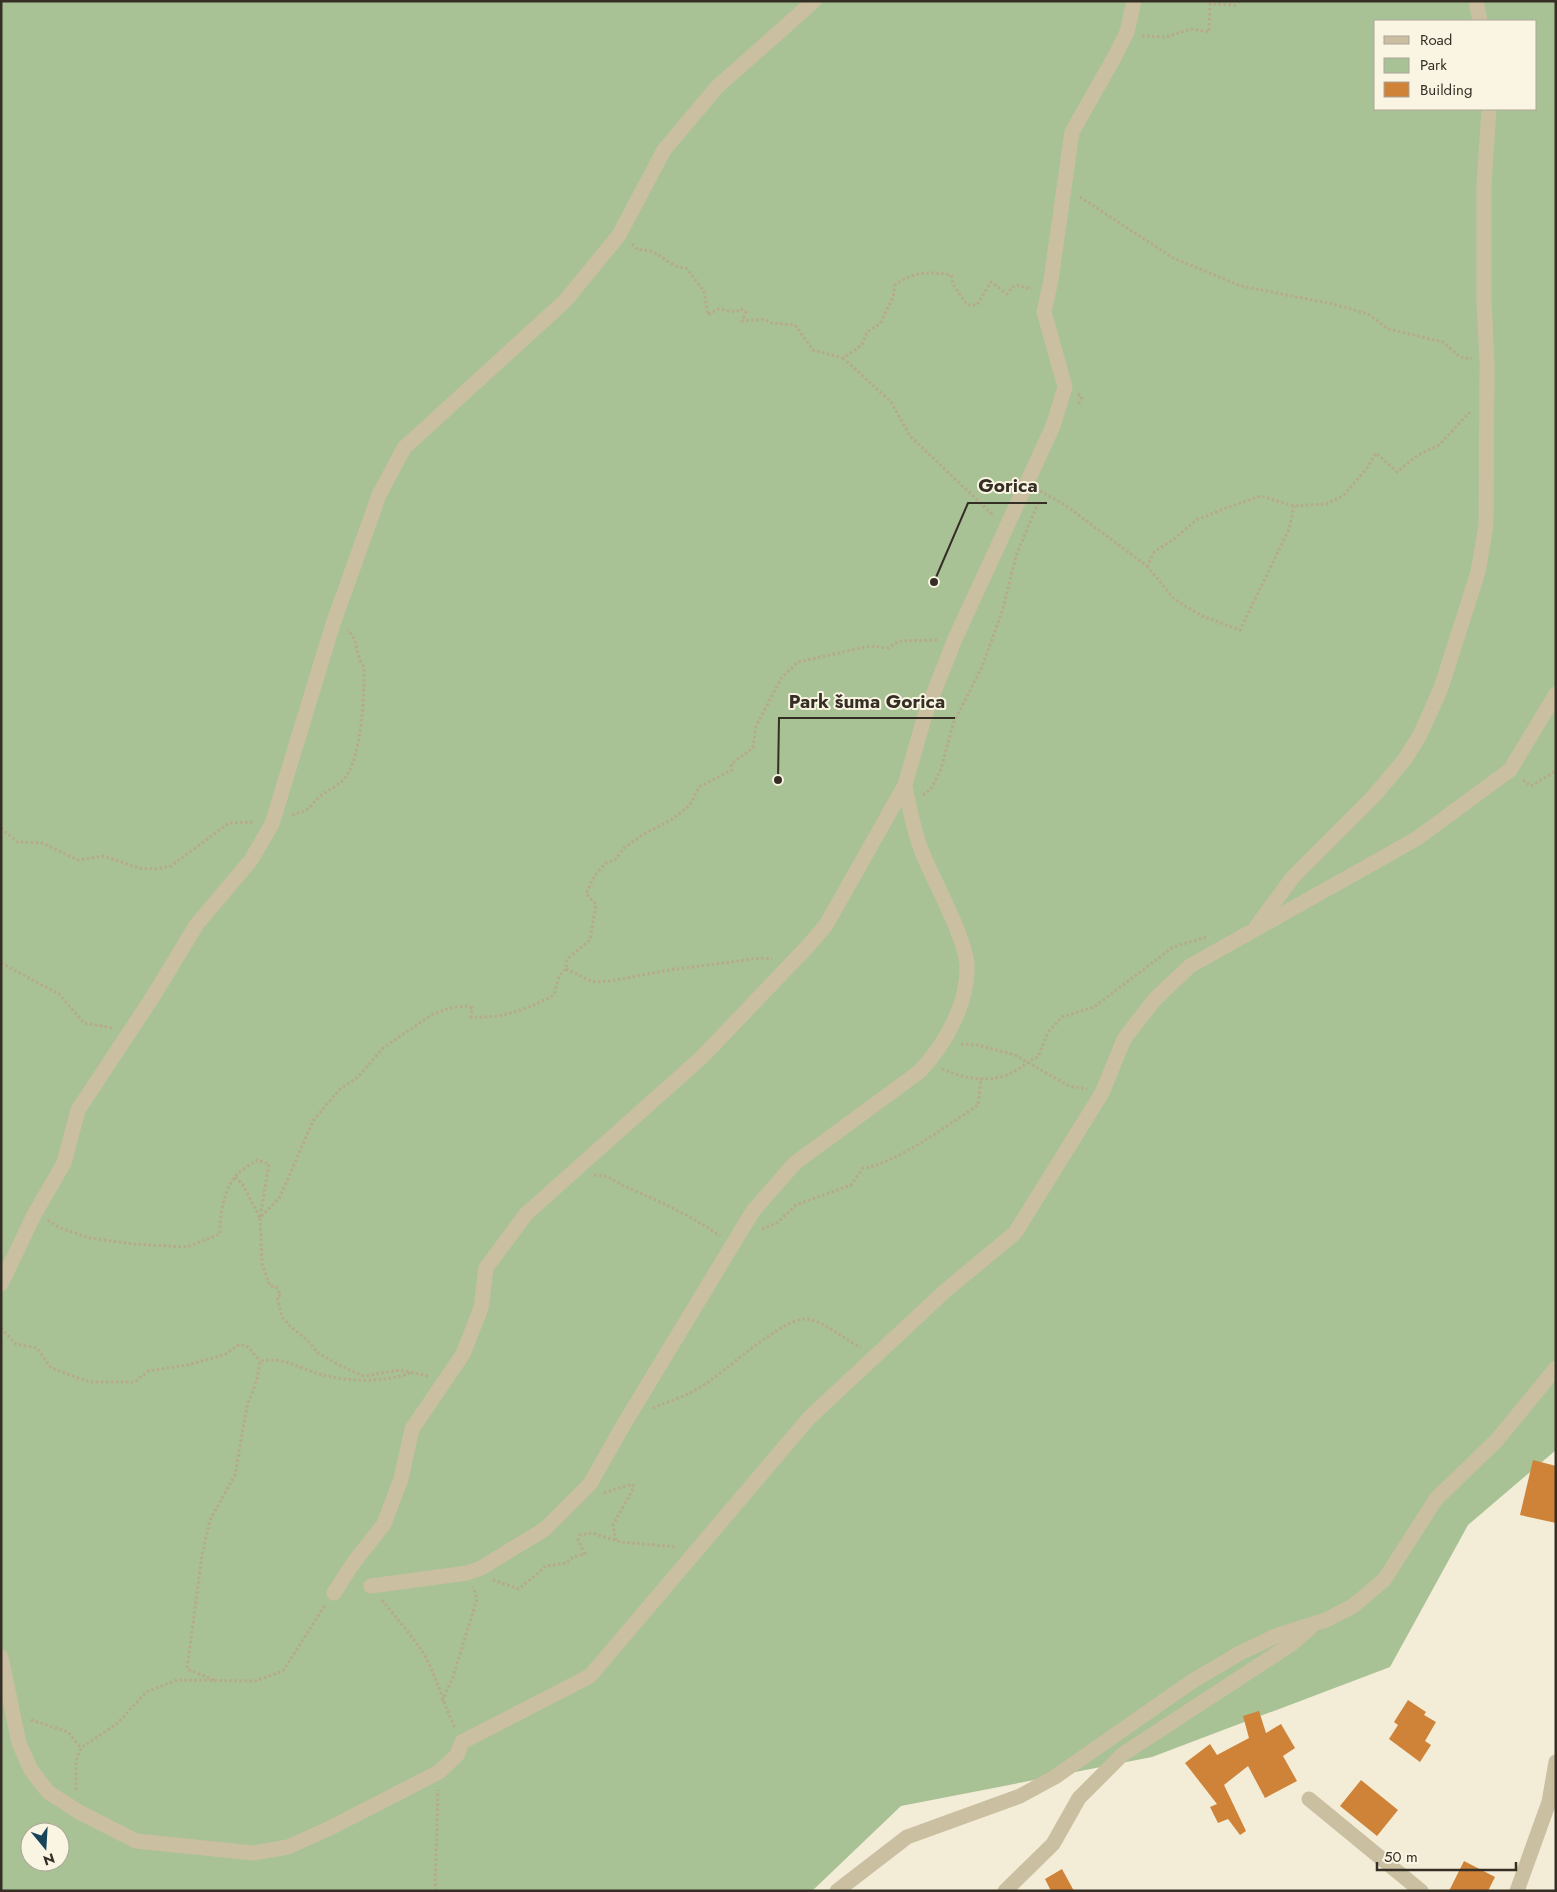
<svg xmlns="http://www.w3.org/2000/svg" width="1557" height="1892" font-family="Jost,sans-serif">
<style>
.green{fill:#a8c295;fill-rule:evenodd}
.building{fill:#cf8338}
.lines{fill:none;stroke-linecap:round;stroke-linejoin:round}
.path{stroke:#b7a98c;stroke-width:3;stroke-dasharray:2.5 2.5;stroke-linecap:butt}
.street{stroke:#cbbfa2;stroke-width:15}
.leader{fill:none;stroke:#352e25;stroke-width:2}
.callout-dot{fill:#352e25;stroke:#faf5e3;stroke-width:2}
.callout-label{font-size:19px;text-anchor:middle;font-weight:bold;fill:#352e25;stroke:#faf5e3;stroke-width:4;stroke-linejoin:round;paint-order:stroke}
</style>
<rect width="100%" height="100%" fill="#f3ecd6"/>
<!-- green -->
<path class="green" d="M 1,1 L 1556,1 L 1556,1450 L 1468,1525 L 1390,1667 L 1152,1757 L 901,1806 L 812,1891 L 1,1891 ZM 1376,21 L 1536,21 L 1536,109 L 1376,109 ZM 30,1832 L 60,1832 L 60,1862 L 30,1862 Z"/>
<!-- building -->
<path class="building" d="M 1533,1460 L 1556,1466 L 1556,1523 L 1520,1515 Z
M 1408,1700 L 1426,1712 L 1424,1715 L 1436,1722 L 1425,1741 L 1431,1745 L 1420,1762 L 1389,1739 L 1398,1725 L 1394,1722 Z
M 1259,1711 L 1266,1733 L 1281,1724 L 1295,1748 L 1283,1756 L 1297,1781 L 1265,1798 L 1248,1766 L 1224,1785 L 1246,1831 L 1240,1835 L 1228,1819 L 1218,1823 L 1210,1807 L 1217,1804 L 1185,1763 L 1210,1744 L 1217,1755 L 1249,1738 L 1243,1716 Z
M 1361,1780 L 1398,1810 L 1377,1836 L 1340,1806 Z
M 1464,1861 L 1495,1877 L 1488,1891 L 1449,1891 Z
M 1062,1869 L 1074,1891 L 1051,1891 L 1045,1879 Z"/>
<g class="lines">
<!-- path -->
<path class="path" d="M 1142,36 L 1166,37 L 1191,29 L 1209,32 L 1210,4 L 1235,5 L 1239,1
M 1080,197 L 1173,258 L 1241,286 L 1333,304 L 1368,314 L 1388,329 L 1443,342 L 1460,357 L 1472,359
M 632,244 L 638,250 C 660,248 666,267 686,268 L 704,291 L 708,315 L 718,309 L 736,312 L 741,309 L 746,312 L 742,321 L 764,319 L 772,323 L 795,325 L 813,350 L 843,358 L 862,345 L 867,332 L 880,324 L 893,297 L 895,285 C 912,272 930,271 951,275 L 953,284 L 967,305 L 977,305 L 991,282 L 1007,294 L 1012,287 L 1017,285 L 1032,289
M 843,358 L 891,402 L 910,436 L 994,516
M 1078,394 L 1082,397 L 1078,405
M 1040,491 L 1065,505 L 1147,566 L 1154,552 L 1174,539 L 1196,520 L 1226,508 L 1261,496 L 1294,506 L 1326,504 L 1343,496 L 1367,468 L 1376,453 L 1397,472 L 1418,455 L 1439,445 L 1470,412
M 1147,566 L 1174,599 L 1202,616 L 1240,630 L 1289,529 L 1294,506
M 1523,780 L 1531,786 L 1556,771
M 923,795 L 931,789 L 941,769 L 953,724 L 982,667 L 1003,609 L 1016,556 L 1038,503
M 292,815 C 311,809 306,811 319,797 C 327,790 337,787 344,779 C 361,761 365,693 364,667 C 355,656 359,639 347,630
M 1,828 L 17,842 L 42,843 L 78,860 L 103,856 L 139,868 L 156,869 L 171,866 L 229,823 L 254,822
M 1,963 L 59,994 L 84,1023 L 113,1028
M 566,969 L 593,982 L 610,981 L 669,970 L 761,958 L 772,959
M 961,1044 L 978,1045 L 1015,1055 L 1069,1086 L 1087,1089
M 942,1069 C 962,1078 989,1084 1011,1073 C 1021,1069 1027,1061 1038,1057 L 1048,1032 L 1062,1017 L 1094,1007 L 1173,947 L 1206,937
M 594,1175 C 616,1177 610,1180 626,1187 C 659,1201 690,1215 720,1236
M 48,1220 L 60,1228 L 90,1238 L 133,1244 L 187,1247 L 220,1234 C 220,1216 223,1192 235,1177 C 240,1170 250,1165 257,1160 L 269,1164 L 260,1218 L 243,1185 L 235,1177
M 762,1229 L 777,1223 L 796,1205 L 851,1185 L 863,1168 C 892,1166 951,1123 978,1105 L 981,1078
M 1,1328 L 16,1344 L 37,1348 L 51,1368 L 90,1382 L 135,1382 L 148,1371 L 187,1365 L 224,1355 L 240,1344 L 248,1347 L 260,1361
M 428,1376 L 400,1370 L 364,1376 L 341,1366 L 318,1353 L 307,1340 L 290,1326 L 282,1317 L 277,1297 L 281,1295 L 276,1287 L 270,1286 L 262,1264 L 260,1218 L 280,1197 L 313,1121 L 339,1090 L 357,1078 L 384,1047 L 433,1014 L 450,1008 L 467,1006 L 472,1008 L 471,1017 C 502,1019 528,1009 554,995 L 559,976 L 566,969 L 567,959 L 590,940 L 596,904 L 586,894 L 595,875 L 606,863 L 615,860 L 624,848 L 642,835 L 671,820 L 690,805 L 699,787 L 732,770 L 731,764 L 753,748 L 756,726 L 782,677 L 798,662 L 870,646 L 888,648 L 899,641 L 937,640
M 653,1408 C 669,1401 688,1396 702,1386 C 724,1373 784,1316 807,1319 C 828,1323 842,1339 861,1347
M 604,1493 L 632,1484 L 634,1487 L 613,1525 L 616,1540
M 493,1580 L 519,1589 L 546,1566 L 567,1563 L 573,1557 L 585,1554 L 578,1540 L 580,1535 L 592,1533 L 621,1542 L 677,1547
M 382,1600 C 399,1622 418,1641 430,1666 C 439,1686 445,1707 455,1728
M 214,1680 L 187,1669 L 202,1555 L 210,1520 L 235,1475 L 247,1406 L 257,1380 L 260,1361 C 285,1356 303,1371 327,1376 C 352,1382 386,1382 410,1373
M 442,1701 L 453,1677 L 477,1599 L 473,1587
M 31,1720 L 68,1732 L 81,1748
M 76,1790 L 76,1761 L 81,1748 L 118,1723 L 146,1692 L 177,1680 L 255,1681 L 283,1671 L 325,1605
M 435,1891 L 438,1790"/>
<!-- street -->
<path class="street" d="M 1476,1 L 1480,21
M 1256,927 L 1293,877 L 1374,796 L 1405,759 L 1420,735 L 1441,688 L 1478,572 L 1486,525 L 1487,363 L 1484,301 L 1484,185 L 1489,109
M 1,1284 L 34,1215 L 64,1163 L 78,1110 L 152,998 L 197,924 L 251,860 L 272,824 L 332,627 L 379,495 L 404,448 L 566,300 L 619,235 L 664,150 L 717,87 L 814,1
M 371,1586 L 467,1573 L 481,1568 L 545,1529 L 590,1484 L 624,1424 L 753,1211 L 795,1163 L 919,1072 C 945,1045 968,1004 967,966 C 966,938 933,880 922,852 C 914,831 909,807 905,785
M 334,1593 L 354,1562 L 384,1524 L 401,1479 L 412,1429 L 463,1354 L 481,1308 L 486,1268 L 526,1214 L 702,1057 L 808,946 L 826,925 L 905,785 L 925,715 L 955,639 L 1053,426 L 1065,387 L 1044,312 L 1051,280 L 1072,132 L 1115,56 L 1127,32 L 1134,1
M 1,1657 L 19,1743 L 31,1770 L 48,1792 L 79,1812 L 136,1841 L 253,1853 L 288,1847 L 330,1828 L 439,1772 L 457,1755 L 462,1742 L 590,1676 L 809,1418 L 945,1291 L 1015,1233 L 1102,1093 L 1124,1039 L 1155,999 L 1190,966 L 1416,839 L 1510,770 L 1556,694
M 1309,1799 L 1421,1891
M 837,1891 L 907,1837 L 1020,1796 L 1055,1777 L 1191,1682 L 1240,1653 L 1278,1635 L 1326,1620 L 1353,1606 L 1384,1580 L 1436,1499 L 1497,1440 L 1556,1368
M 1005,1891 L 1053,1844 L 1079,1798 L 1123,1754 L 1290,1645 L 1310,1628
M 1517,1891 L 1549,1802 L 1556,1762"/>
</g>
<!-- callouts -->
<path class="leader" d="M934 582L968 503H1047M778 780L779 718H955"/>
<g class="callout-dot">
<circle cx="934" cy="582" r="5"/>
<circle cx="778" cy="780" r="5"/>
</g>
<g class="callout-label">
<text x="1008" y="492">Gorica</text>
<text x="867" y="708">Park šuma Gorica</text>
</g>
<!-- border -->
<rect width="1557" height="1892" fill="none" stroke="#352e25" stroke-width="5"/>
<!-- legend -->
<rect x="1374" y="20" width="162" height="90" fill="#faf5e3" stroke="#aba597"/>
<rect x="1384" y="36" width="25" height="8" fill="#cbbfa2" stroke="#aba597"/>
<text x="1420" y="45" font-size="15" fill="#352e25">Road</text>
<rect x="1384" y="58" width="25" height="15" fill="#a8c295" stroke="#aba597"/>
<text x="1420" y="70" font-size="15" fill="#352e25">Park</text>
<rect x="1384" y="82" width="25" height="15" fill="#cf8338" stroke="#aba597"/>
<text x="1420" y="95" font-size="15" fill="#352e25">Building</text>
<!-- north arrow -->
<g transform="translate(45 1847) rotate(162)"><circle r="24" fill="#faf5e3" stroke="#aba597"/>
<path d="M0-4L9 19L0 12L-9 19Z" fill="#184459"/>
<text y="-8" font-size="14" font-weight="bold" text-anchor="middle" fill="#352e25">N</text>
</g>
<!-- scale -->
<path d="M1377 1862v8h139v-8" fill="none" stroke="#352e25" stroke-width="2.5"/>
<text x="1384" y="1862" font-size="15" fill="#352e25" stroke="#faf5e3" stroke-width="4" paint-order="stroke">50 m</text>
</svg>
